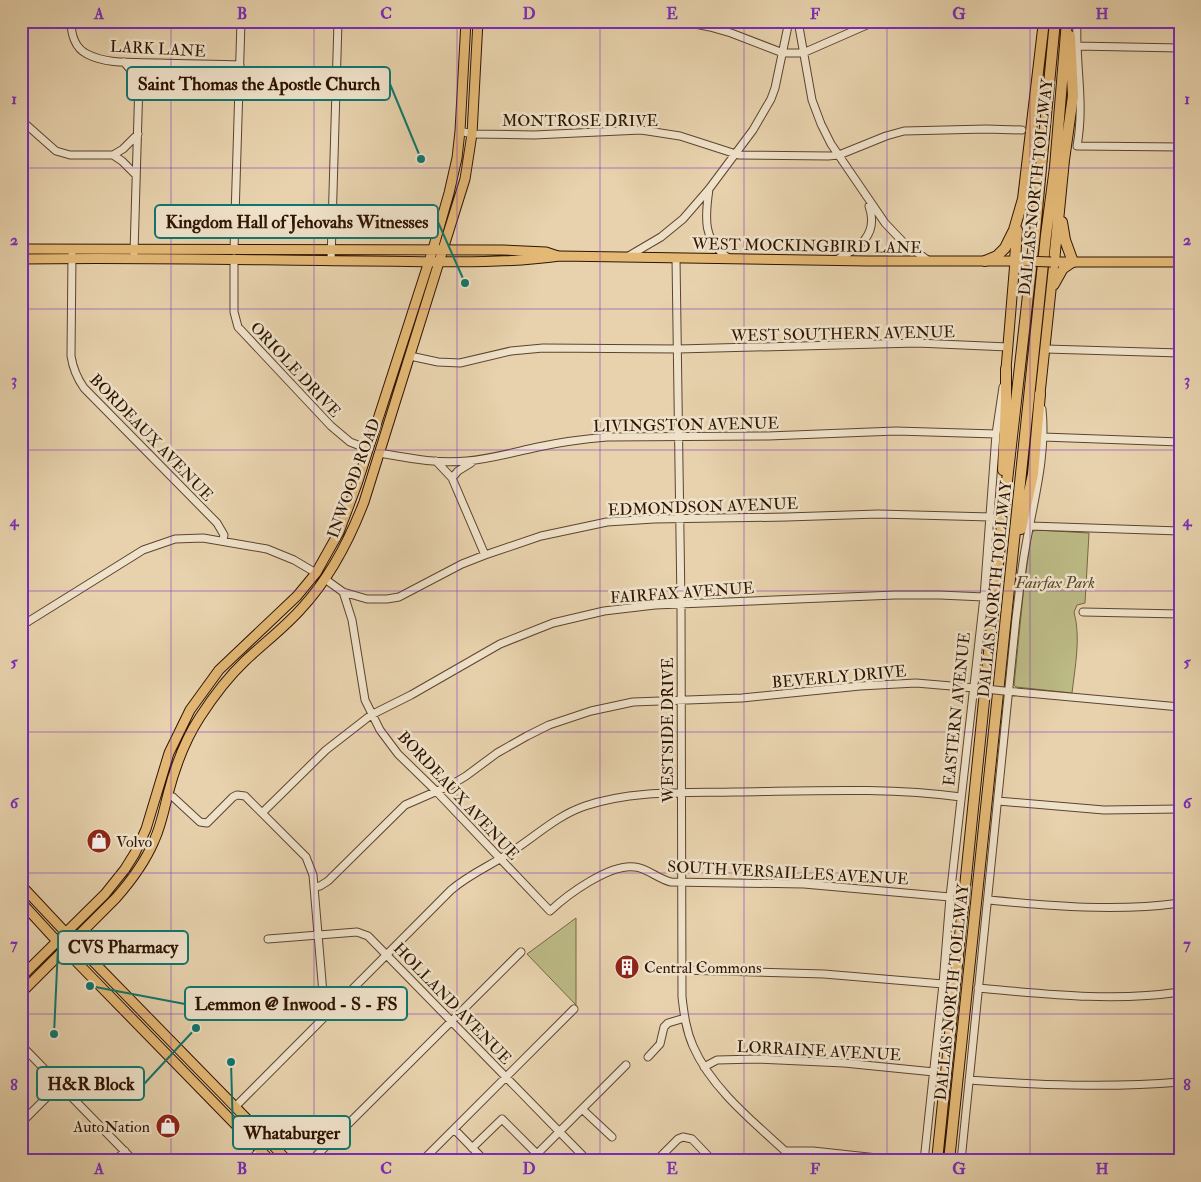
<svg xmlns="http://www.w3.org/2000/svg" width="1201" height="1182" font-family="'IM FELL Double Pica',serif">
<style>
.green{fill:#bcba85;stroke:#766744}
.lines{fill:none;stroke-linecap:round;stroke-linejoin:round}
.minor-casing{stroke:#5d442d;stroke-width:9}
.major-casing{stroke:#2f1402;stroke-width:11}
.highway-casing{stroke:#2f1402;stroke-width:12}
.minor{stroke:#efe2ca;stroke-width:7}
.major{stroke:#e4b976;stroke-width:9}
.highway{stroke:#e4b976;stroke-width:10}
.minor-bridge-casing{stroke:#5d442d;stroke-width:9;stroke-linecap:butt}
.major-bridge-casing{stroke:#2f1402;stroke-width:11;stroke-linecap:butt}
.minor-bridge{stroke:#efe2ca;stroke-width:7}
.major-bridge{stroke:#e4b976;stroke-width:9}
.grid{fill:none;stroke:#7b2cbf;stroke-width:1;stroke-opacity:0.55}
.labels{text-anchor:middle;stroke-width:5;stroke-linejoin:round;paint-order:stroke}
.street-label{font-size:16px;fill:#2f1402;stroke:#efe2ca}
.park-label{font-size:16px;font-style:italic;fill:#594629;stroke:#efe2ca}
.poi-label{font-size:16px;fill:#2f1402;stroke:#efe2ca;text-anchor:start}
.leader{fill:none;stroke:#0f766e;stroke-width:2}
.callout-dot{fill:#0f766e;stroke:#efe2ca;stroke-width:2}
.callout{fill:#efe2ca;stroke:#0f766e;stroke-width:2}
.callout-label{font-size:18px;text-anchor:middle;font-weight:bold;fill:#2f1402}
.neatline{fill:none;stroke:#7b2cbf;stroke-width:2}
.grid-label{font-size:16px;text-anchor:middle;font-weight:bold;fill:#7b2cbf}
</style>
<rect width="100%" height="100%" fill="#e7d2ad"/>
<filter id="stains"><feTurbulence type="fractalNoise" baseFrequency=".004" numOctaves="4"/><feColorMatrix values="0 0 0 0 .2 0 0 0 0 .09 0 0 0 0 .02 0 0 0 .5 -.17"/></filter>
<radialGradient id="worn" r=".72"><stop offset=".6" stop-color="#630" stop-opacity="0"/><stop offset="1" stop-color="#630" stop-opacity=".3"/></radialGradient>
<!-- green -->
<path class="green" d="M 1036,530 L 1089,533 L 1085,603 L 1077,605 L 1074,612 C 1081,637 1075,667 1072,693 L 1016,687 L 1014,685 L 1024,586 L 1031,536 L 1032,532 Z
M 576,918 L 576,1005 L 527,954 Z"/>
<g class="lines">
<defs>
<path id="minor" d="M 71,21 C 71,34 75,48 87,54 C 108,65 136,62 159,63 C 186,64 213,64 240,65
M 680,21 L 710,27 L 731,33 L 783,53 L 803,53 L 876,21
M 798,21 L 812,100 L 821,124 L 831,144 L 885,223 L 904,243 L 929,261
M 1077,21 C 1075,64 1085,103 1077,146 L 1180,147
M 1076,46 L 1180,48
M 124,62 L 139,80
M 21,120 L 56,151 L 70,155 L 113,155 L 122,161 L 136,175
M 460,131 L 472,134 L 534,135 L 641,130 L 680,136 L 739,155 L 828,156 L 839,155 L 886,136 L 904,131 L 986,129 L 1022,130
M 113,155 L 123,149 L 138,134
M 709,189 C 705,217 702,242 730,259
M 234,249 L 241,21
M 134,253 L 139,80 L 144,63
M 72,255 L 71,356 C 73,369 77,378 84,388 L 217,523 L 224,535 L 223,540
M 627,257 L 661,237 L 683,219 L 709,189 L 753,130 L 771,99 L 775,88 L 789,21
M 234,258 L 234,312 L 238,327 L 331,426 L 350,442 L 368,449
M 676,258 L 681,604 L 682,997 C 684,1014 686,1030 693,1046 C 713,1092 760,1127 796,1161
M 836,260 C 859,248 879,235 869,206
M 331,261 L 338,21
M 1046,349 L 1180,353
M 410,356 L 438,362 L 460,363 L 511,351 L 543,348 L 678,349 L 917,343 L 1008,347
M 1043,437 L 1180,442
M 379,453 C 408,458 438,464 467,461 C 491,459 515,452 538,447 C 561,442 584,439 607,437 L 768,436 L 896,431 L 996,434
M 436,461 L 452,478 L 485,555
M 452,478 L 458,471 L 471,463
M 1030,526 L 1180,531
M 325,579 L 343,592 L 346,601 L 352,620 L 365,700 L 380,730 L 398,754 L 436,791 L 550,911 C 567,895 610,863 635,867 C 647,868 658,879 671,882 L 804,884 L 950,897
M 343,592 L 367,599 L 387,599 L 399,597 L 462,564 L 485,555 L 541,536 L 607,522 L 654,519 L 787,517 L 878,514 L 991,517
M 1083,612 L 1180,614
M 21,626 L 143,550 L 175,539 L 203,538 L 267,549 L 294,560 L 316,573
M 1006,691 L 1180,707
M 168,795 L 173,797 L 200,822 L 207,823 L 233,797 L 237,795 L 245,796 L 306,857 L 313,875 L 325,1017
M 998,801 L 1104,810 L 1180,809
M 263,812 L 326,750 L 371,715 L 411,695 L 500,644 L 553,623 L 604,611 L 655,605 L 895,595 L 940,595 L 984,597
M 314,887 L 320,886 L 328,881 L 405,805 L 451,785 L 466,776 L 497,753 L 527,736 L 549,725 L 591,711 L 633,702 L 742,698 L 860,686 L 916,683 L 975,688
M 989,900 C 1052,906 1116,912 1180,903
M 268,939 L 357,932 L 368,936 L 588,1161
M 681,970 L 824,974 L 943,984
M 978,988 C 1045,994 1113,1002 1180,992
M 21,1045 L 134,1161
M 648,1057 L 660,1044 L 664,1027 L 668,1023 L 685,1018
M 704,1067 L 717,1060 L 757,1059 L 844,1063 L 934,1072
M 969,1080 C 1039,1085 1109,1088 1180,1082
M 236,1106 L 451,890 C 471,873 490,866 511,852 C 536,836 556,816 585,806 C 633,790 685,793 735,792 C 811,791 886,787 961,797
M 582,1109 L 612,1137
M 21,1123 L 60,1084
M 454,1129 L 485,1161
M 472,1148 L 502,1119 L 537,1154
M 786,1151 L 813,1151 L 905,1161
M 549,1160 L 550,1161
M 115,1161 L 125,1151
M 250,1161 L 260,1150
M 311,1161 L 521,952
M 422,1161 L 574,1009
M 530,1161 L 626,1065
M 656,1161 L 678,1139 L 683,1137 L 692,1139 L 713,1161
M 924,1161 L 943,984 L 950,897 L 984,597 L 996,434 L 1003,387
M 961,1161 L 1016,618 C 1019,596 1021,572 1025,550 C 1033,503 1047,456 1042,409"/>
<path id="major" d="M 21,249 L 502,250 L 546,252 L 558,256
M 21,259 C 135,257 249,260 363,261 C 428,261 495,265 560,256 L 868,261 L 1021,261
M 1051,262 L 1180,262
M 1054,285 L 1063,269 L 1073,262
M 1006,369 L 1015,261
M 1040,394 L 1054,262
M 21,885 L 81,949 L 288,1161
M 21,902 L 65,950 L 271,1161
M 21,977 L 105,894 L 125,869 L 135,853 L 146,829 L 169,753 L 190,710 L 219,670 L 297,596 L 316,573 L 339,532 L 357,484 L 433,249 L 449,193 L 457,158 L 460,131 L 466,21
M 21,993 L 116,898 C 131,881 145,862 154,841 C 161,826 164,810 168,794 C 175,767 185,740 200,717 C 213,697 228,677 245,661 C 264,643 284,628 301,609 C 330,578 349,541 364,502 L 465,179 L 472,134 L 478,21"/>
<path id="highway" d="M 1062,222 L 1065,240 L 1073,262
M 985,261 L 997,256 L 1005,248 L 1014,230 L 1023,199 L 1044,21
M 1015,261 L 1017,230
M 1054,262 L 1064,160 L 1073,96 L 1070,36
M 1003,470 L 1006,401 L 1006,369
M 1021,529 L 1033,474 L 1040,394
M 937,1161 L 1002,525 L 1034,242 L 1055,21
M 949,1161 L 1046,235 L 1055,167 L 1067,21"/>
</defs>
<!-- minor casing -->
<use href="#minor" class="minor-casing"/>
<!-- major casing -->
<use href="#major" class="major-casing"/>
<!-- highway casing -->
<use href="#highway" class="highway-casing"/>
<!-- minor -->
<use href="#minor" class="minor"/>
<!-- major -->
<use href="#major" class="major"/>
<!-- highway -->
<use href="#highway" class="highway"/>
<defs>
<path id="minor-bridge" d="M 977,688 L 1004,691"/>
<path id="major-bridge" d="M 1024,261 L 1051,262"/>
</defs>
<!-- minor-bridge casing -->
<use href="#minor-bridge" class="minor-bridge-casing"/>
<!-- major-bridge casing -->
<use href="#major-bridge" class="major-bridge-casing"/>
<!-- minor-bridge -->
<use href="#minor-bridge" class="minor-bridge"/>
<!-- major-bridge -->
<use href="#major-bridge" class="major-bridge"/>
</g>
<!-- grid -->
<path class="grid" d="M 171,21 L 171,1161M 314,21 L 314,1161M 457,21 L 457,1161M 600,21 L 600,1161M 744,21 L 744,1161M 887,21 L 887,1161M 1030,21 L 1030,1161M 21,168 L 1180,168M 21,309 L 1180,309M 21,450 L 1180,450M 21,591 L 1180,591M 21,732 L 1180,732M 21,873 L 1180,873M 21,1014 L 1180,1014"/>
<!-- icons -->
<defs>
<symbol id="shop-disc" viewBox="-11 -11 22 22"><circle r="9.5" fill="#8f2418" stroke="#efe2ca"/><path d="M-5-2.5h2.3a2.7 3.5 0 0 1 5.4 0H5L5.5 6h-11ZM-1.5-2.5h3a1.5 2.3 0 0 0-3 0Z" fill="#fff"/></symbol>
<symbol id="building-disc" viewBox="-11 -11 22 22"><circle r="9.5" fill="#8f2418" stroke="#efe2ca"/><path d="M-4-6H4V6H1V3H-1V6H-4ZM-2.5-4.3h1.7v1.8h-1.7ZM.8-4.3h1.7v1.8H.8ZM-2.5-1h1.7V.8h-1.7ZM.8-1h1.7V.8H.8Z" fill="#fff"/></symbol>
</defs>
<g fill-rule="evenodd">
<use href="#shop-disc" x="85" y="827" width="28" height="28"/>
<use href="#building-disc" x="613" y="953" width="28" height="28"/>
<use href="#shop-disc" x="154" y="1112" width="28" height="28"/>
</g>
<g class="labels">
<!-- street labels -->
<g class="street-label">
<text transform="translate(158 48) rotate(3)" y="6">LARK LANE</text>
<text x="580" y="126">MONTROSE DRIVE</text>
<text transform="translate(1035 187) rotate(-84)" y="6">DALLAS NORTH TOLLWAY</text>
<text transform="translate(807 245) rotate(1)" y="6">WEST MOCKINGBIRD LANE</text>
<text transform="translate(843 333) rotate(-1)" y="6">WEST SOUTHERN AVENUE</text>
<text transform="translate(296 369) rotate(47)" y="6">ORIOLE DRIVE</text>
<text transform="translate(686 424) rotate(-1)" y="6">LIVINGSTON AVENUE</text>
<text transform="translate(152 437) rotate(46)" y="6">BORDEAUX AVENUE</text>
<text transform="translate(353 478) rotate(-70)" y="6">INWOOD ROAD</text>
<text transform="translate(703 506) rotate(-2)" y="6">EDMONDSON AVENUE</text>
<text transform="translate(994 589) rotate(-84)" y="6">DALLAS NORTH TOLLWAY</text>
<text transform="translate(682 592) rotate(-4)" y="6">FAIRFAX AVENUE</text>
<text transform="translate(839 676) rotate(-5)" y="6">BEVERLY DRIVE</text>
<text transform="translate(956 709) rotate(-84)" y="6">EASTERN AVENUE</text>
<text transform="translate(667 730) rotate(-90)" y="6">WESTSIDE DRIVE</text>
<text transform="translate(459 795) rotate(47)" y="6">BORDEAUX AVENUE</text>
<text transform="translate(788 872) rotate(3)" y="6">SOUTH VERSAILLES AVENUE</text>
<text transform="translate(951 992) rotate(-84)" y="6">DALLAS NORTH TOLLWAY</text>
<text transform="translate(453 1003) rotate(46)" y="6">HOLLAND AVENUE</text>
<text transform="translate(819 1050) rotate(3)" y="6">LORRAINE AVENUE</text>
</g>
<!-- park labels -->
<g class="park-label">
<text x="1055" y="588">Fairfax Park</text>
</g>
<!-- poi labels -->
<g class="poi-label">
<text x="116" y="847">Volvo</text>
<text x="644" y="973">Central Commons</text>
<text x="150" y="1132" text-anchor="end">AutoNation</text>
</g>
</g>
<!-- callouts -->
<path class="leader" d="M421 159L390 84M465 283L438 222M54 1034L58 947M90 986L185 1004M196 1028L144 1084M231 1062L233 1132"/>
<g class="callout-dot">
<circle cx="421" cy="159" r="5"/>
<circle cx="465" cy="283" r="5"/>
<circle cx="54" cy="1034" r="5"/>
<circle cx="90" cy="986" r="5"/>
<circle cx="196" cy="1028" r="5"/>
<circle cx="231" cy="1062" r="5"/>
</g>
<g class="callout">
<rect x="127" y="67" width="263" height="33" rx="5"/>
<rect x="155" y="205" width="283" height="33" rx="5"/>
<rect x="58" y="931" width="130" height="33" rx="5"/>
<rect x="185" y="987" width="222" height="33" rx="5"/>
<rect x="37" y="1067" width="107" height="33" rx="5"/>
<rect x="233" y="1116" width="117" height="33" rx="5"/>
</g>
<g class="callout-label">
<text x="259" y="90">Saint Thomas the Apostle Church</text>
<text x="297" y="228">Kingdom Hall of Jehovahs Witnesses</text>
<text x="123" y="953">CVS Pharmacy</text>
<text x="296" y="1010">Lemmon @ Inwood - S - FS</text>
<text x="91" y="1090">H&amp;R Block</text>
<text x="292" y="1139">Whataburger</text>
</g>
<!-- margin -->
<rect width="1201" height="1182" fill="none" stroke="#e7d2ad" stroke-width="55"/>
<rect x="28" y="28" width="1146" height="1126" class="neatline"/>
<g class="grid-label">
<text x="99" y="19">A</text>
<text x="242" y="19">B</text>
<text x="386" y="19">C</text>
<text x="529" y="19">D</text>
<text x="672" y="19">E</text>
<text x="815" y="19">F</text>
<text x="959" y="19">G</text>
<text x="1102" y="19">H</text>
<text x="14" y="104">1</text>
<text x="1187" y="104">1</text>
<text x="14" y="245">2</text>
<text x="1187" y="245">2</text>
<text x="14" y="385">3</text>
<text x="1187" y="385">3</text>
<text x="14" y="526">4</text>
<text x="1187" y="526">4</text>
<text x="14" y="667">5</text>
<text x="1187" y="667">5</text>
<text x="14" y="808">6</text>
<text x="1187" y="808">6</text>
<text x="14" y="949">7</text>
<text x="1187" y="949">7</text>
<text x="14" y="1090">8</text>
<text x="1187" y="1090">8</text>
<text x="99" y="1174">A</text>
<text x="242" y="1174">B</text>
<text x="386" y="1174">C</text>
<text x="529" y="1174">D</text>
<text x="672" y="1174">E</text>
<text x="815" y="1174">F</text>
<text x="959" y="1174">G</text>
<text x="1102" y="1174">H</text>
</g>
<rect width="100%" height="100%" filter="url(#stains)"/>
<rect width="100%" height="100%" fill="url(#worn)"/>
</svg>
